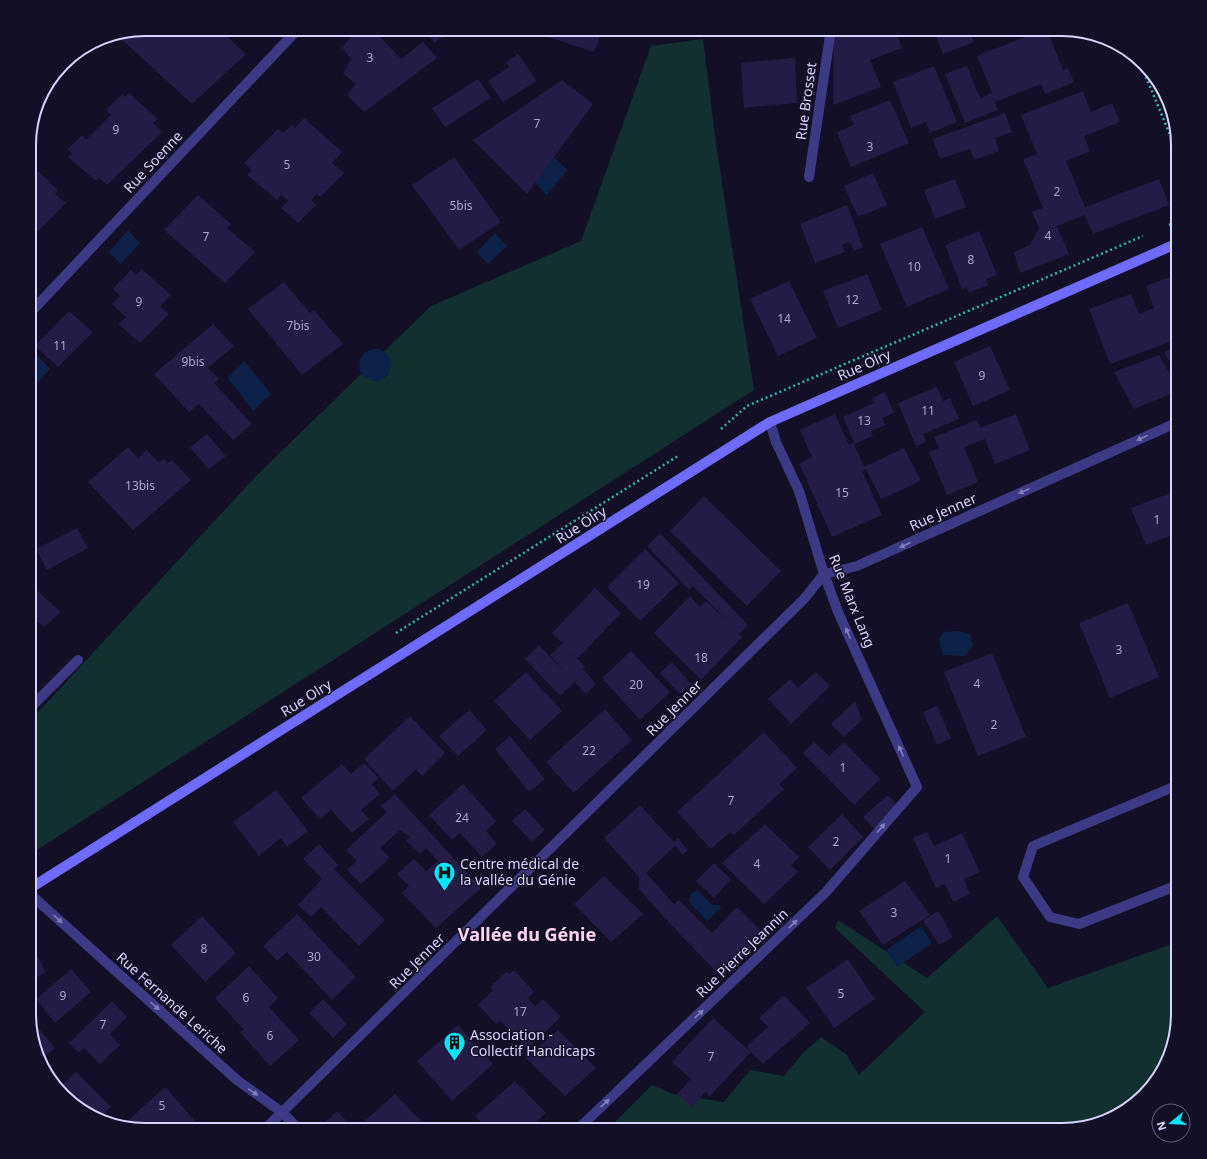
<svg xmlns="http://www.w3.org/2000/svg" width="1207" height="1159" font-family="'Noto Sans',sans-serif">
<style>
.green{fill:#12302f}
.water{fill:#0c2248}
.building{fill:#241b47}
.lines{fill:none;stroke-linecap:round;stroke-linejoin:round}
.path{stroke:#2fb8b0;stroke-width:2.5;stroke-dasharray:2 3;stroke-linecap:butt}
.lane{stroke:#3d3a85;stroke-width:10}
.street{stroke:#3d3a85;stroke-width:10}
.secondary{stroke:#6f6bff;stroke-width:10}
.oneway{fill:#837fbc}
.labels{text-anchor:middle;stroke-width:3;stroke-linejoin:round;paint-order:stroke}
.number-label{font-size:12px;fill:#aca6d1}
.street-label{font-size:14px;fill:#d9d4ff;stroke:#130f26}
.poi-label{font-size:14px;fill:#d9d4ff;stroke:#130f26;text-anchor:start}
.district-label{font-size:18px;font-weight:bold;fill:#ffd6f0;stroke:#130f26}
.rim{fill:none;stroke:#d9d4ff;stroke-width:2}
</style>
<rect width="100%" height="100%" fill="#130f26"/>
<!-- green -->
<path class="green" d="M 703,39 L 716,144 L 754,390 L 29,855 L 29,722 L 256,476 L 431,306 L 581,241 L 651,46 Z
M 997,916 L 1048,988 L 1178,942 L 1178,1014 L 1169,1059 L 1139,1101 L 1106,1121 L 1063,1130 L 607,1130 L 652,1085 L 673,1094 L 724,1102 L 750,1070 L 784,1076 L 804,1052 L 821,1037 L 846,1054 L 859,1075 L 925,1012 L 835,928 L 838,920 L 927,978 Z"/>
<!-- water -->
<path class="water" d="M 554,157 L 567,170 L 547,195 L 534,182 Z
M 128,230 L 140,243 L 121,264 L 109,252 Z
M 495,233 L 507,246 L 488,264 L 477,252 Z
M359 365a16 16 0 1 1 32 0a16 16 0 1 1-32 0Z
M 38,356 L 50,369 L 31,390 L 29,388 L 29,366 Z
M 244,361 L 271,394 L 253,411 L 228,378 Z
M 959,631 L 970,634 L 973,646 L 965,656 L 943,655 L 939,640 L 944,632 Z
M 697,890 L 712,905 L 720,905 L 721,908 L 707,921 L 689,902 L 690,895 Z
M 921,926 L 932,943 L 897,967 L 886,950 Z"/>
<!-- building -->
<path class="building" d="M 145,29 L 219,29 L 246,54 L 192,104 L 119,37 L 122,33 Z
M 357,29 L 373,29 L 401,59 L 423,42 L 437,58 L 364,112 L 347,95 L 356,84 L 343,73 L 351,59 L 342,48 Z
M 422,29 L 452,29 L 435,43 Z
M 456,29 L 466,29 L 460,35 Z
M 548,29 L 603,29 L 594,52 L 545,36 Z
M 834,29 L 895,29 L 902,48 L 870,60 L 881,87 L 833,105 Z
M 933,29 L 969,29 L 974,42 L 943,54 Z
M 1045,29 L 1047,29 L 1063,70 L 1068,68 L 1074,82 L 1045,94 L 1041,84 L 995,102 L 998,110 L 965,123 L 945,74 L 967,66 L 980,98 L 992,93 L 977,56 Z
M 518,54 L 537,81 L 503,102 L 488,81 L 509,67 L 506,62 Z
M 795,58 L 797,103 L 744,108 L 741,63 Z
M 934,66 L 957,122 L 930,133 L 926,122 L 911,128 L 893,82 Z
M 478,79 L 491,98 L 445,127 L 432,108 Z
M 562,80 L 593,104 L 527,194 L 473,140 Z
M 1083,91 L 1091,112 L 1112,103 L 1120,122 L 1084,136 L 1090,151 L 1066,161 L 1085,207 L 1159,179 L 1169,205 L 1093,234 L 1085,215 L 1057,226 L 1069,254 L 1020,273 L 1014,252 L 1030,245 L 1039,228 L 1032,212 L 1043,208 L 1023,159 L 1037,154 L 1021,115 Z
M 129,93 L 158,119 L 153,123 L 162,132 L 107,185 L 99,178 L 96,181 L 68,157 L 72,153 L 68,149 L 82,135 L 86,140 L 111,115 L 106,110 L 122,94 L 124,97 Z
M 890,100 L 909,143 L 851,167 L 837,132 L 854,125 L 850,116 Z
M 1005,113 L 1012,132 L 995,138 L 999,151 L 974,160 L 970,149 L 940,159 L 933,139 Z
M 304,118 L 342,152 L 332,163 L 344,173 L 320,197 L 317,194 L 311,200 L 316,205 L 298,223 L 281,208 L 288,201 L 281,195 L 277,200 L 247,175 L 252,170 L 244,163 L 278,129 L 283,133 L 292,125 L 295,128 Z
M 454,157 L 501,222 L 459,250 L 412,185 Z
M 29,170 L 34,175 L 38,171 L 58,190 L 55,194 L 66,203 L 29,240 Z
M 873,173 L 887,205 L 858,217 L 844,186 Z
M 955,179 L 966,207 L 935,219 L 924,190 Z
M 198,195 L 231,224 L 227,228 L 255,252 L 225,283 L 164,230 Z
M 847,205 L 863,247 L 854,251 L 850,242 L 842,245 L 845,252 L 815,263 L 800,224 Z
M 922,227 L 949,289 L 907,307 L 880,244 Z
M 979,231 L 997,275 L 986,279 L 988,285 L 969,293 L 967,287 L 962,289 L 945,245 Z
M 142,269 L 171,295 L 160,306 L 169,314 L 140,343 L 118,324 L 126,317 L 112,304 L 120,296 L 113,289 L 131,270 L 136,275 Z
M 867,274 L 882,310 L 838,328 L 823,291 Z
M 1178,274 L 1178,339 L 1110,364 L 1089,309 L 1131,294 L 1139,314 L 1154,308 L 1146,286 Z
M 789,281 L 817,338 L 778,356 L 750,299 Z
M 284,282 L 310,313 L 314,310 L 343,344 L 302,375 L 248,309 Z
M 69,311 L 93,332 L 58,367 L 35,346 Z
M 213,324 L 234,346 L 208,368 L 219,379 L 214,383 L 252,424 L 233,440 L 199,404 L 189,412 L 154,374 Z
M 1178,345 L 1178,375 L 1164,352 Z
M 990,346 L 1010,390 L 973,406 L 954,362 Z
M 1159,355 L 1178,387 L 1178,391 L 1134,409 L 1114,372 Z
M 937,387 L 943,401 L 950,398 L 959,419 L 923,434 L 926,442 L 916,446 L 898,403 Z
M 885,392 L 894,413 L 882,418 L 886,425 L 871,431 L 873,436 L 854,444 L 864,467 L 904,448 L 921,481 L 881,499 L 866,469 L 862,471 L 882,515 L 832,537 L 799,463 L 812,457 L 800,430 L 835,414 L 849,445 L 854,442 L 843,417 L 874,403 L 872,398 Z
M 1016,414 L 1030,450 L 995,464 L 985,439 L 964,447 L 978,482 L 947,495 L 929,452 L 939,448 L 934,437 L 977,420 L 980,428 Z
M 207,434 L 226,456 L 209,469 L 190,448 Z
M 128,447 L 138,458 L 147,450 L 159,463 L 164,459 L 168,463 L 172,460 L 191,480 L 133,530 L 88,482 Z
M 1178,490 L 1178,533 L 1146,545 L 1131,508 Z
M 704,496 L 781,571 L 747,606 L 670,531 Z
M 77,528 L 88,548 L 47,570 L 36,549 Z
M 660,533 L 748,625 L 739,634 L 742,637 L 701,680 L 654,633 L 690,596 L 700,607 L 706,601 L 728,622 L 693,586 L 689,590 L 647,546 Z
M 645,549 L 679,583 L 640,621 L 607,587 Z
M 29,583 L 61,612 L 44,627 L 29,614 Z
M 595,588 L 621,613 L 578,658 L 572,653 L 585,667 L 583,669 L 596,684 L 586,694 L 575,682 L 560,696 L 525,659 L 539,645 L 565,672 L 550,655 L 563,643 L 552,633 Z
M 1128,603 L 1159,677 L 1110,698 L 1079,623 Z
M 631,651 L 670,692 L 640,720 L 602,678 Z
M 992,653 L 1026,737 L 978,756 L 944,672 Z
M 672,662 L 691,684 L 680,694 L 660,673 Z
M 526,672 L 562,711 L 530,740 L 494,701 Z
M 816,672 L 830,686 L 791,724 L 768,699 L 790,679 L 798,688 Z
M 855,701 L 862,720 L 844,737 L 831,724 Z
M 937,706 L 951,738 L 937,745 L 923,712 Z
M 605,709 L 632,740 L 574,793 L 546,762 Z
M 469,710 L 487,730 L 458,756 L 439,736 Z
M 410,716 L 445,753 L 422,776 L 416,769 L 393,791 L 364,759 Z
M 764,732 L 797,768 L 779,784 L 784,789 L 733,836 L 730,832 L 711,849 L 677,812 Z
M 510,736 L 545,779 L 529,792 L 495,749 Z
M 814,742 L 829,756 L 844,742 L 880,779 L 854,805 L 803,753 Z
M 364,763 L 379,778 L 372,784 L 380,794 L 361,810 L 369,819 L 352,833 L 331,810 L 320,819 L 301,798 L 342,764 L 351,774 Z
M 463,784 L 496,821 L 486,831 L 497,844 L 482,857 L 460,833 L 452,840 L 429,815 Z
M 276,790 L 308,831 L 287,847 L 281,838 L 259,856 L 233,822 Z
M 395,794 L 481,888 L 436,928 L 402,893 L 409,886 L 397,874 L 414,859 L 426,871 L 438,861 L 426,848 L 420,854 L 406,841 L 410,837 L 400,830 L 380,848 L 390,858 L 361,884 L 347,870 L 357,861 L 346,850 L 387,812 L 381,806 Z
M 888,795 L 898,806 L 874,829 L 863,817 Z
M 640,805 L 674,842 L 678,838 L 688,850 L 683,855 L 675,846 L 646,873 L 674,904 L 679,900 L 712,933 L 737,907 L 764,934 L 721,977 L 662,915 L 639,889 L 639,877 L 604,838 Z
M 525,809 L 545,830 L 532,842 L 512,821 Z
M 842,814 L 863,837 L 830,870 L 808,847 Z
M 765,824 L 799,857 L 791,865 L 798,872 L 764,904 L 722,863 Z
M 927,832 L 934,846 L 962,833 L 980,872 L 964,879 L 970,894 L 953,902 L 945,884 L 936,888 L 913,838 Z
M 319,844 L 338,865 L 334,869 L 385,920 L 359,946 L 321,907 L 311,917 L 298,905 L 322,879 L 303,859 Z
M 714,863 L 731,879 L 714,898 L 696,881 Z
M 604,876 L 643,914 L 611,942 L 574,904 Z
M 905,881 L 930,915 L 883,945 L 859,911 Z
M 938,911 L 953,937 L 939,945 L 923,920 Z
M 297,914 L 356,977 L 332,1000 L 287,952 L 277,961 L 263,946 Z
M 202,916 L 236,953 L 205,982 L 171,945 Z
M 33,948 L 46,972 L 29,982 L 29,950 Z
M 848,959 L 875,999 L 834,1028 L 806,988 Z
M 249,966 L 278,998 L 269,1007 L 299,1040 L 270,1066 L 240,1032 L 244,1030 L 215,998 Z
M 71,969 L 91,992 L 55,1023 L 36,999 Z
M 514,970 L 534,992 L 528,998 L 535,1006 L 543,999 L 561,1017 L 527,1049 L 500,1020 L 496,1024 L 478,1005 L 493,990 L 490,987 L 507,971 L 509,974 Z
M 784,995 L 810,1023 L 763,1064 L 751,1052 L 747,1046 L 768,1027 L 759,1018 Z
M 323,999 L 347,1024 L 333,1038 L 309,1013 Z
M 112,1001 L 127,1017 L 110,1034 L 120,1045 L 100,1064 L 84,1048 L 79,1053 L 69,1043 Z
M 30,1018 L 55,1048 L 39,1061 L 38,1058 Z
M 713,1018 L 751,1052 L 710,1096 L 705,1092 L 692,1107 L 677,1094 L 691,1079 L 672,1062 Z
M 458,1025 L 493,1064 L 452,1101 L 417,1061 Z
M 558,1030 L 596,1068 L 565,1096 L 526,1058 Z
M 76,1072 L 111,1107 L 98,1119 L 57,1090 Z
M 515,1081 L 546,1113 L 526,1130 L 488,1130 L 475,1116 Z
M 165,1087 L 203,1130 L 145,1130 L 122,1126 Z
M 395,1094 L 430,1130 L 365,1130 L 360,1125 Z
M 337,1111 L 355,1130 L 324,1130 L 321,1126 Z"/>
<g class="lines">
<!-- path -->
<path class="path" d="M 1144,72 L 1178,154
M 1169,225 L 1178,221
M 721,429 L 747,406 L 1143,236
M 396,633 L 678,456"/>
<!-- lane -->
<path class="lane" d="M 1178,785 L 1033,846 L 1023,877 L 1050,917 L 1079,924 L 1178,885"/>
<!-- street -->
<path class="street" d="M 809,177 L 831,29
M 29,314 L 298,29
M 29,709 L 78,660
M 29,893 L 237,1080 L 283,1113 L 299,1130
M 264,1130 L 804,599 L 824,574 L 857,566 L 1178,422
M 577,1130 L 826,892 L 917,787 L 838,612 L 824,574 L 799,491 L 776,442 L 770,422"/>
<!-- secondary -->
<path class="secondary" d="M 29,889 L 770,422 L 1178,243"/>
</g>
<!-- one-way arrows -->
<defs><path id="oneway-solid" d="M-6-.8H1V-3.2L6.5 0L1 3.2V.8H-6Z"/></defs>
<g class="oneway">
<use href="#oneway-solid" transform="translate(1142 438) rotate(156)"/>
<use href="#oneway-solid" transform="translate(1024 491) rotate(156)"/>
<use href="#oneway-solid" transform="translate(905 545) rotate(156)"/>
<use href="#oneway-solid" transform="translate(848 633) rotate(-114)"/>
<use href="#oneway-solid" transform="translate(901 751) rotate(-114)"/>
<use href="#oneway-solid" transform="translate(881 828) rotate(-49)"/>
<use href="#oneway-solid" transform="translate(58 919) rotate(42)"/>
<use href="#oneway-solid" transform="translate(793 924) rotate(-44)"/>
<use href="#oneway-solid" transform="translate(155 1006) rotate(42)"/>
<use href="#oneway-solid" transform="translate(699 1014) rotate(-43)"/>
<use href="#oneway-solid" transform="translate(253 1092) rotate(35)"/>
<use href="#oneway-solid" transform="translate(605 1103) rotate(-43)"/>
</g>
<!-- icons -->
<defs>
<symbol id="hospital-pin" viewBox="-11 -11 22 30"><path d="M0 17L-7.5 6A9.5 9.5 0 1 1 7.5 6Z" fill="#00e5ff" stroke="#130f26"/><path d="M-5-5h3v3.5h4V-5h3V5h-3V1.5h-4V5h-3Z" fill="#111"/></symbol>
<symbol id="building-pin" viewBox="-11 -11 22 30"><path d="M0 17L-7.5 6A9.5 9.5 0 1 1 7.5 6Z" fill="#00e5ff" stroke="#130f26"/><path d="M-4-6H4V6H1V3H-1V6H-4ZM-2.5-4.3h1.7v1.8h-1.7ZM.8-4.3h1.7v1.8H.8ZM-2.5-1h1.7V.8h-1.7ZM.8-1h1.7V.8H.8Z" fill="#111"/></symbol>
</defs>
<g fill-rule="evenodd">
<use href="#hospital-pin" x="432" y="860" width="25" height="34"/>
<use href="#building-pin" x="442" y="1030" width="25" height="34"/>
</g>
<g class="labels">
<!-- number labels -->
<g class="number-label">
<text x="370" y="62">3</text>
<text x="537" y="128">7</text>
<text x="116" y="134">9</text>
<text x="870" y="151">3</text>
<text x="287" y="169">5</text>
<text x="1057" y="196">2</text>
<text x="461" y="210">5bis</text>
<text x="1048" y="240">4</text>
<text x="206" y="241">7</text>
<text x="971" y="264">8</text>
<text x="914" y="271">10</text>
<text x="852" y="304">12</text>
<text x="139" y="306">9</text>
<text x="784" y="323">14</text>
<text x="298" y="330">7bis</text>
<text x="60" y="350">11</text>
<text x="193" y="366">9bis</text>
<text x="982" y="380">9</text>
<text x="928" y="415">11</text>
<text x="864" y="425">13</text>
<text x="140" y="490">13bis</text>
<text x="842" y="497">15</text>
<text x="1157" y="524">1</text>
<text x="643" y="589">19</text>
<text x="1119" y="654">3</text>
<text x="701" y="662">18</text>
<text x="977" y="688">4</text>
<text x="636" y="689">20</text>
<text x="994" y="729">2</text>
<text x="589" y="755">22</text>
<text x="843" y="772">1</text>
<text x="731" y="805">7</text>
<text x="462" y="822">24</text>
<text x="836" y="846">2</text>
<text x="948" y="863">1</text>
<text x="757" y="868">4</text>
<text x="894" y="917">3</text>
<text x="204" y="953">8</text>
<text x="314" y="961">30</text>
<text x="841" y="998">5</text>
<text x="63" y="1000">9</text>
<text x="246" y="1002">6</text>
<text x="520" y="1016">17</text>
<text x="103" y="1029">7</text>
<text x="270" y="1040">6</text>
<text x="711" y="1061">7</text>
<text x="162" y="1110">5</text>
</g>
<!-- street labels -->
<g class="street-label">
<text transform="translate(806 101) rotate(-82)" y="5">Rue Brosset</text>
<text transform="translate(153 162) rotate(-47)" y="5">Rue Soenne</text>
<text transform="translate(864 365) rotate(-24)" y="5">Rue Olry</text>
<text transform="translate(943 512) rotate(-24)" y="5">Rue Jenner</text>
<text transform="translate(581 525) rotate(-32)" y="5">Rue Olry</text>
<text transform="translate(852 601) rotate(68)" y="5">Rue Marx Lang</text>
<text transform="translate(306 698) rotate(-32)" y="5">Rue Olry</text>
<text transform="translate(674 708) rotate(-45)" y="5">Rue Jenner</text>
<text transform="translate(742 953) rotate(-44)" y="5">Rue Pierre Jeannin</text>
<text transform="translate(417 961) rotate(-45)" y="5">Rue Jenner</text>
<text transform="translate(172 1003) rotate(42)" y="5">Rue Fernande Leriche</text>
</g>
<!-- poi labels -->
<g class="poi-label">
<text x="460" y="869">Centre médical de<tspan x="460" dy="16">la vallée du Génie</tspan></text>
<text x="470" y="1040">Association -<tspan x="470" dy="16">Collectif Handicaps</tspan></text>
</g>
<!-- district labels -->
<g class="district-label">
<text x="527" y="941">Vallée du Génie</text>
</g>
</g>
<!-- crop -->
<path d="M0 0H1207V1159H0ZM145 36H1062A109 109 0 0 1 1171 145V1014A109 109 0 0 1 1062 1123H145A109 109 0 0 1 36 1014V145A109 109 0 0 1 145 36Z" fill="#130f26" fill-rule="evenodd"/>
<path class="rim" d="M145 36H1062A109 109 0 0 1 1171 145V1014A109 109 0 0 1 1062 1123H145A109 109 0 0 1 36 1014V145A109 109 0 0 1 145 36Z"/>
<!-- north arrow -->
<g transform="translate(1171 1123) rotate(252)"><circle r="19" fill="#130f26" stroke="#625e7d"/>
<path d="M0-3L7 15L0 10L-7 15Z" fill="#00e5ff"/>
<text y="-6" font-size="11" font-weight="bold" text-anchor="middle" fill="#d9d4ff">N</text>
</g>
</svg>
